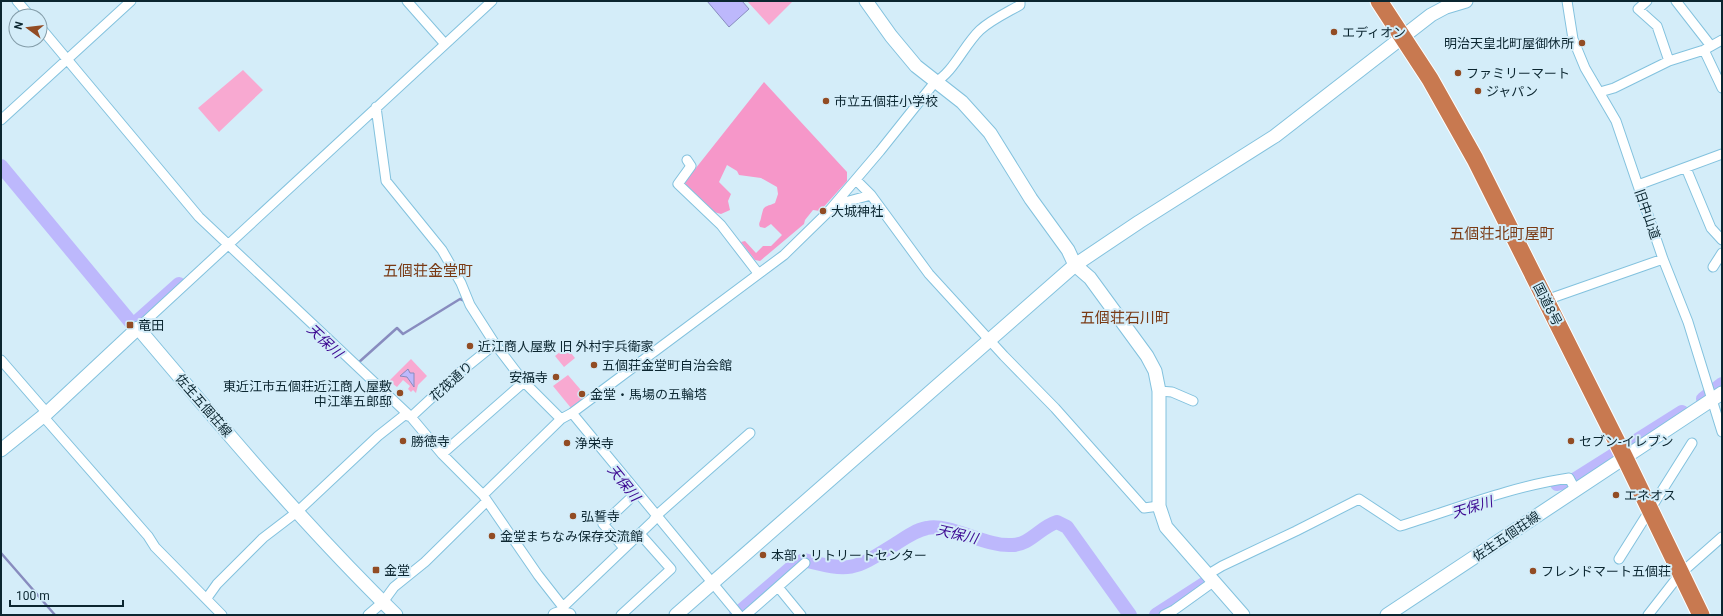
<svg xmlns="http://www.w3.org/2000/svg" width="1723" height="616" font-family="Roboto,'Noto Sans JP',sans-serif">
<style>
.green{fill:#f8a9d1}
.forest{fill:#f697c9}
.water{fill:#bdb8fc;stroke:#888cbf}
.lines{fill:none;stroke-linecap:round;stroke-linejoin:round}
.stream{stroke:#888cbf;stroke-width:2.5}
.river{stroke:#bdb8fc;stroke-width:14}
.street-casing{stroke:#83c2de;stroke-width:11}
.secondary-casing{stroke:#83c2de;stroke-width:15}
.highway-casing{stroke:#fff;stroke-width:19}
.street{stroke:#fff;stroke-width:9}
.secondary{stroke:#fff;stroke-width:13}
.highway{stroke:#c87950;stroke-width:17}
.poi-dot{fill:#924c24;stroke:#d4edf9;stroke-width:1.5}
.labels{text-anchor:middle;stroke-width:4;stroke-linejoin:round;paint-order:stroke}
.poi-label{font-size:13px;fill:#0b2630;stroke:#d4edf9;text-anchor:start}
.street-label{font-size:13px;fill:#0b2630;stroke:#d4edf9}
.water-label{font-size:14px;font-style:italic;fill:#3b0791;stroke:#d4edf9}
.quarter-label{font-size:15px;fill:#793a15;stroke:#d4edf9}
</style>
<rect width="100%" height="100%" fill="#d4edf9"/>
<!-- green -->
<path class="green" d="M 747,1 L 793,1 L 769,25 Z
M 243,70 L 263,90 L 219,132 L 198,108 Z
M 566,347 L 575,358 L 564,367 L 555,356 Z
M 411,359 L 427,376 L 418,385 L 416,393 L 413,390 L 411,392 L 408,389 L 410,386 L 403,380 L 397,387 L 389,381 Z
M 568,375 L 586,396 L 571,408 L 553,386 Z"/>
<!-- forest -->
<path class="forest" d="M 764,82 L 847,172 L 847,181 L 820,211 L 813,210 L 805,220 L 804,224 L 760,261 L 755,260 L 741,242 L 745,241 L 756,253 L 763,246 L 771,246 L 782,235 L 771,224 L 765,228 L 760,227 C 758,223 760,223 761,218 C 764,205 763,208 775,203 L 778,194 L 777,187 L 761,178 L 739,175 L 737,171 L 727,165 L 719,182 L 731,194 L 728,201 L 730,210 L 721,214 L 714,212 L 684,183 Z"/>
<!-- water -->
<path class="water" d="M 707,1 L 742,1 L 749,9 L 729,27 Z
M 408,369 L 410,373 L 414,373 L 414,387 L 407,377 L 400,376 Z"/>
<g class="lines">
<!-- stream -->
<path class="stream" d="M 358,363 L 397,328 L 403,334 L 460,299 L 465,301
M 1,553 L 55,615"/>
<!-- river -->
<path class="river" d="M 1,166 L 133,325 L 179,284
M 1703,399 L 1722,384
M 1557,484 L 1574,480 L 1682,412
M 736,615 L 793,566 L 804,560 C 853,573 855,569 897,543 C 906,537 916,530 927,528 C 950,523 986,547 1012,545 C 1030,545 1040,527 1057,522 L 1067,527 L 1130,615
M 1156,615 L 1204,584"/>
<defs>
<path id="street" d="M 17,1 L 30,16
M 407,1 L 445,44
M 1567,1 L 1573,39 L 1585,68 L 1616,121 L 1663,259 L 1688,322 L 1722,432
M 1647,1 L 1638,9 L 1657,26 L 1669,61
M 1676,1 L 1711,46
M 40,27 L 199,217 L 411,417 L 442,454 L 483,495 L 538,575 L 563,607 L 561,613
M 1704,50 L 1722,88
M 1600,92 L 1614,88 L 1669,61 L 1704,50 L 1722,40
M 376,107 L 386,181 L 442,250 L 461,283 L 470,305 L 495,344 L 524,382 L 561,419
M 1,120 L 131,1
M 687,160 L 691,166 L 678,184 L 721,225 L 758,273
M 1686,168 L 1711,228 L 1722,240
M 856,180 L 871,195 L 929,274 L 1004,356 L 1055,408 L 1144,508 L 1159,506
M 1638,185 L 1722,154
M 834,205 L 871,195
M 1713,267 L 1722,253
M 1546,300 L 1663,259
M 138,328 L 492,1
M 1,360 L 47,413
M 1159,391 L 1172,392 L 1193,401
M 572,413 L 739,615
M 42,415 L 148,536 L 155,547 L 222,615
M 411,417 L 453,378 L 495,344
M 442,454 L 524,382
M 483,495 L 561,419 L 572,413 L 784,255 L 828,212 L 880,151 L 935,82 C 953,73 964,45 980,30 C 991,20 1006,13 1020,5 L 1020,1
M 624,548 L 603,524 L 637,492
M 1619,559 L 1692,443
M 1207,575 L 1222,566 L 1296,531 L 1359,499 L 1400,526 C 1455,509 1513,486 1569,478 L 1575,489
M 778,587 L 801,615
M 207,598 L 217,584 L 263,538 L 297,512 L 378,436 L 402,417 L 405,415 L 411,417
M 563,607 L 653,521 L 657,515 L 750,433
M 368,615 L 383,602 L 394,587 L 425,562 L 487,501
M 621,615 L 671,569 L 640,534
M 746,615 L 805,563
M 1164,615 L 1174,610 L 1213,582
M 1648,615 L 1680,574 L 1722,537"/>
<path id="secondary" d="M 866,1 L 891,36 L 916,66 L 962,102 L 990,133 L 1031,199 L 1068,250 L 1075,265 L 1090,278 L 1147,356 L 1155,371 L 1159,391 L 1159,506 L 1166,527 L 1243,615
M 1,450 L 47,413 L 138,328 C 221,426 304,525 396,615
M 555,615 L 561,613 L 569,615
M 676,615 L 1075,265 L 1139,222 L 1275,136 L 1431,15 L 1446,7 L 1466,1
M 1387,615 L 1722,393"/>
<path id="highway" d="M 1379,1 L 1430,79 L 1475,159 L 1624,456 L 1701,615"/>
</defs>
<!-- street casing -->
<use href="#street" class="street-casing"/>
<!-- secondary casing -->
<use href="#secondary" class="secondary-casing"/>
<!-- highway casing -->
<use href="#highway" class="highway-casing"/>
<!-- street -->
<use href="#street" class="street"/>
<!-- secondary -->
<use href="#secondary" class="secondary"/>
<!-- highway -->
<use href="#highway" class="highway"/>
</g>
<!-- markers -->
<g class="poi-dot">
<circle cx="1334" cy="32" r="4"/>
<circle cx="1582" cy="43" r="4"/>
<circle cx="1458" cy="73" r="4"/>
<circle cx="1478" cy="91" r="4"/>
<circle cx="826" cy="101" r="4"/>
<circle cx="823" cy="211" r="4"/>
<rect x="126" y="321" width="8" height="8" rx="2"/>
<circle cx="470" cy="346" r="4"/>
<circle cx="594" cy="365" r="4"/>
<circle cx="556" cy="377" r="4"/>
<circle cx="400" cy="393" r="4"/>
<circle cx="582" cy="394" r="4"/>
<circle cx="403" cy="441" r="4"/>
<circle cx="1571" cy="441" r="4"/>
<circle cx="567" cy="443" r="4"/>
<circle cx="1616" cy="495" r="4"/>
<circle cx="573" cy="516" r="4"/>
<circle cx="492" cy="536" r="4"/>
<circle cx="763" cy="555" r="4"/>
<rect x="372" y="566" width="8" height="8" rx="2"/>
<circle cx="1533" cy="571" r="4"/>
</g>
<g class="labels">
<!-- poi labels -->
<g class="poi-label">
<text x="1342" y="37">エディオン</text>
<text x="1574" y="48" text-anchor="end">明治天皇北町屋御休所</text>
<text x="1466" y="78">ファミリーマート</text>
<text x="1486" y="96">ジャパン</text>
<text x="834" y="106">市立五個荘小学校</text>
<text x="831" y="216">大城神社</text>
<text x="138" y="330">竜田</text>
<text x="478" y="351">近江商人屋敷 旧 外村宇兵衛家</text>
<text x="602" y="370">五個荘金堂町自治会館</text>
<text x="548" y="382" text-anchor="end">安福寺</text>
<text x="392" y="391" text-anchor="end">東近江市五個荘近江商人屋敷<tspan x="392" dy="15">中江準五郎邸</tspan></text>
<text x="590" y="399">金堂・馬場の五輪塔</text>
<text x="411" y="446">勝徳寺</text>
<text x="1579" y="446">セブン-イレブン</text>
<text x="575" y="448">浄栄寺</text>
<text x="1624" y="500">エネオス</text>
<text x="581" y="521">弘誓寺</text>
<text x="500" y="541">金堂まちなみ保存交流館</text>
<text x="771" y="560">本部・リトリートセンター</text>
<text x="384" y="575">金堂</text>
<text x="1541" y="576">フレンドマート五個荘</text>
</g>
<!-- street labels -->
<g class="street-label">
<text transform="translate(1648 214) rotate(71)" y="5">旧中山道</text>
<text transform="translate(1548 304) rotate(63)" y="5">国道8号</text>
<text transform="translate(451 381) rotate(-42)" y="5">花筏通り</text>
<text transform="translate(204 405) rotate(49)" y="5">佐生五個荘線</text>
<text transform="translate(1506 536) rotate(-34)" y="5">佐生五個荘線</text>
</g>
<!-- water labels -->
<g class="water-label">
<text transform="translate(325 341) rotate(43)" y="5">天保川</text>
<text transform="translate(624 483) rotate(51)" y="5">天保川</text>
<text transform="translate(1472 507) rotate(-17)" y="5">天保川</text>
<text transform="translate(957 534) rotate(13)" y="5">天保川</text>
</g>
<!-- quarter labels -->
<g class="quarter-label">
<text x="1502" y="239">五個荘北町屋町</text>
<text x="428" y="276">五個荘金堂町</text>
<text x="1125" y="323">五個荘石川町</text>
</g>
</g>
<!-- border -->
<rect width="1723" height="616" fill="none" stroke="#0b2630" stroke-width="4"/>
<!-- north arrow -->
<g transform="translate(28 28) rotate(285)"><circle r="19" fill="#d4edf9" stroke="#849da9"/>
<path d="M0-3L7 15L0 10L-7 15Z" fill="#924c24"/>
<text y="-6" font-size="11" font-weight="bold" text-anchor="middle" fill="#0b2630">N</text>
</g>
<!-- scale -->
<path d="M10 600v6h113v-6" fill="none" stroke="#0b2630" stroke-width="2"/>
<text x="16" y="600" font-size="12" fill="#0b2630" stroke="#d4edf9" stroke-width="3" paint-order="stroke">100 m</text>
</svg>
